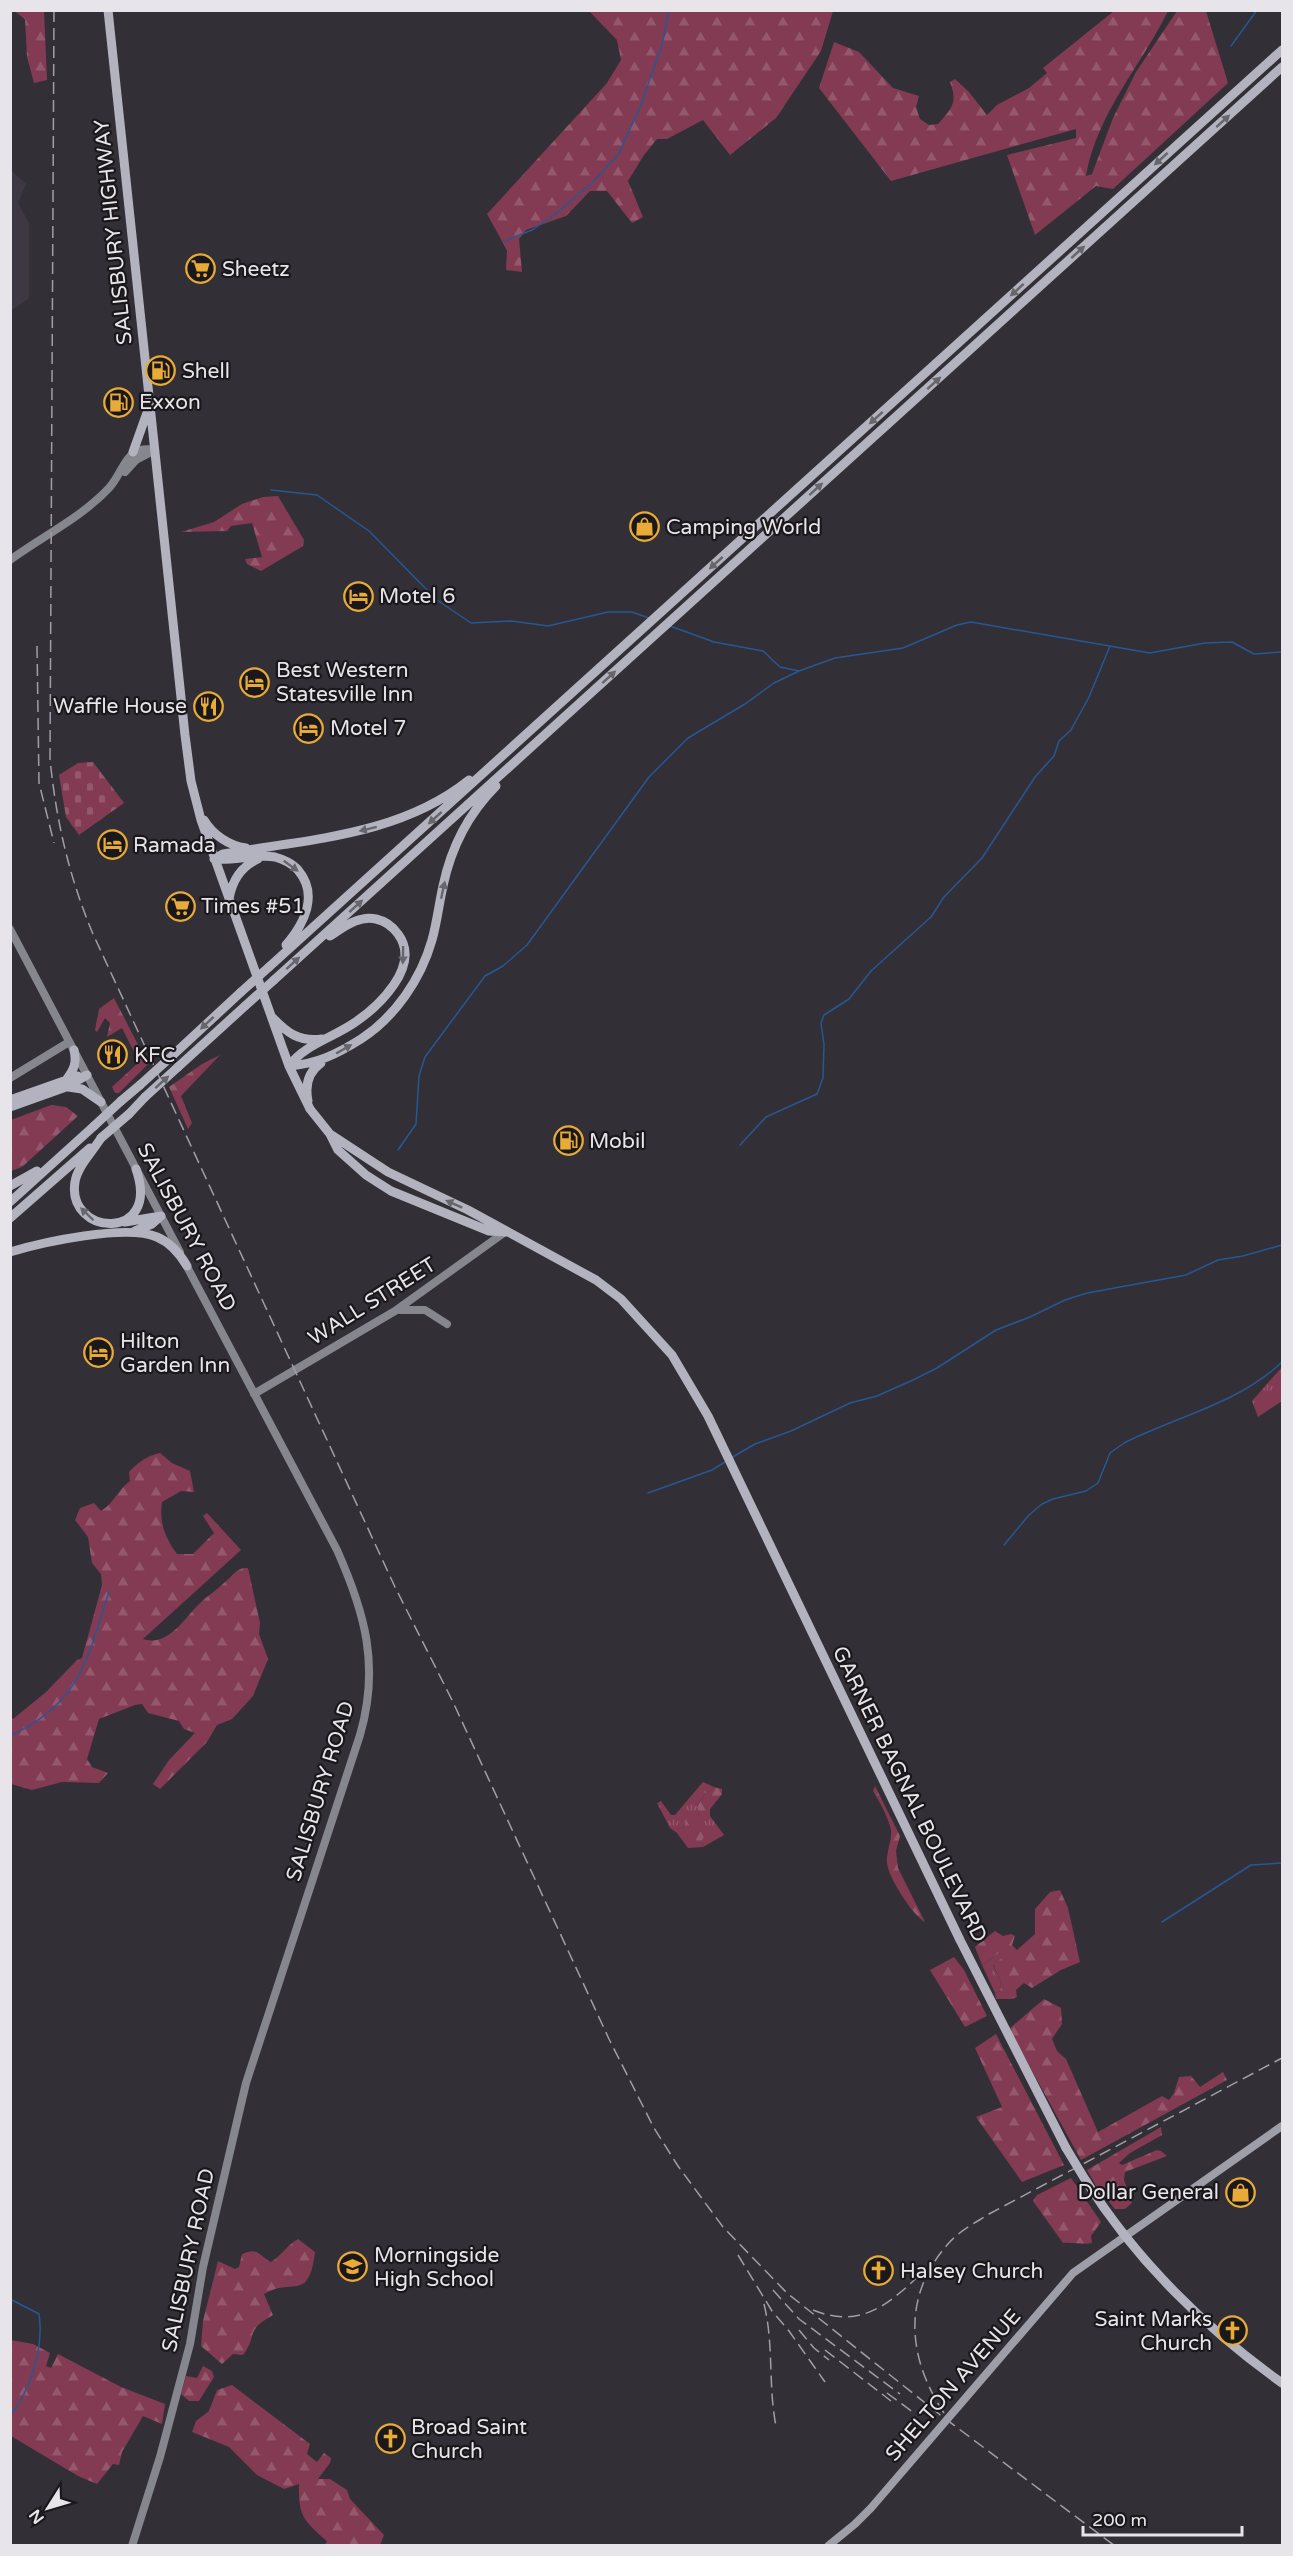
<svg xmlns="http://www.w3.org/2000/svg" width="1293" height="2556" font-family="'Varela Round',sans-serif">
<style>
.built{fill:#3e3845}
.grass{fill:url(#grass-tufts)}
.forest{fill:url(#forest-firs)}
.cemetery{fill:url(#cemetery-stones)}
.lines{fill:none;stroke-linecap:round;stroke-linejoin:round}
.stream{stroke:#255894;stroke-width:1.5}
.secondary{stroke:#86878e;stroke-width:8}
.primary{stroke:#9d9ea7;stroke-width:8}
.highway{stroke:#b2b3be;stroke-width:9}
.rail{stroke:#a19ea4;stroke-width:1.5;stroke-dasharray:12 6;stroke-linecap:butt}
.highway-bridge{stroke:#b2b3be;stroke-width:9}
.oneway{fill:#66666c}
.labels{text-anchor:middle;stroke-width:4.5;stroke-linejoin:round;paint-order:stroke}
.street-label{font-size:21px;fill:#e7e5ea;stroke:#1a181b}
.poi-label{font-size:21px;fill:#e7e5ea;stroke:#1a181b;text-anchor:start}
</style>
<defs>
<pattern id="grass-tufts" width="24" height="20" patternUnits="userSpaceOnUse" patternTransform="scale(1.5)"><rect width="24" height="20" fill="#823b53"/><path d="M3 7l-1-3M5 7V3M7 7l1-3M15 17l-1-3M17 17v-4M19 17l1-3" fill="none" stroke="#94576c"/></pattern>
<pattern id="forest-firs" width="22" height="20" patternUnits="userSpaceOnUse" patternTransform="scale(1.5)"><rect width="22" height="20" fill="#823b53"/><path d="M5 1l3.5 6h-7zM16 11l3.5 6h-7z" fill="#94576c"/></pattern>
<pattern id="cemetery-stones" width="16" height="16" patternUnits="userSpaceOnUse" patternTransform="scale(1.5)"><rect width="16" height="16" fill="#823b53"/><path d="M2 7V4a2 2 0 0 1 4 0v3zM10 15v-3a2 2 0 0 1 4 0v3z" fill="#94576c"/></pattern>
</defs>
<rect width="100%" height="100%" fill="#332f37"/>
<!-- built -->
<path class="built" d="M 11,170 L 26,184 L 18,203 L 29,223 L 29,298 L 11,311 Z"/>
<!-- grass -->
<path class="grass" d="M 1282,1367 L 1282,1401 L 1258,1417 L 1252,1401 Z
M 703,1782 L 714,1787 L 705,1794 L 697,1806 L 699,1817 L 704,1818 L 710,1816 L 724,1835 L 703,1847 L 702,1841 L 685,1827 L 677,1829 L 677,1833 L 670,1828 L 657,1803 L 661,1801 L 671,1815 L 675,1815 Z
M 999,1953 L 1005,1957 L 993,1965 L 1001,1983 L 1000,1991 L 995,1993 L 982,1965 Z"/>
<!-- forest -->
<path class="forest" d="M 14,11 L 44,11 L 47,80 L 34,83 L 27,57 L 25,19 Z
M 589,11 L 833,11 L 821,51 L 776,118 L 730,155 L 703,120 L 667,139 L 657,139 L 644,155 L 628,181 L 643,217 L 632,223 L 607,191 L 590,191 L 566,216 L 526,230 L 519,239 L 522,272 L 506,270 L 507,250 L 487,214 L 607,83 L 621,60 L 617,40 Z
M 1114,11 L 1168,11 C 1141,66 1097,113 1086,176 L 1092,174 L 1113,118 L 1136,72 L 1177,11 L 1206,11 L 1228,83 L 1113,189 L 1096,186 L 1035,235 L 1007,155 L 1076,138 L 1076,129 L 891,181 L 819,88 L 834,42 L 859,52 L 893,88 L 919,96 L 916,107 L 920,119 L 929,125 L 938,124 C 952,108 958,103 950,82 L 955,79 L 969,92 L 987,115 L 997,105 L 1029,88 L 1047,73 L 1043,68 Z
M 278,496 L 304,540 L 303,546 L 261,571 L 247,564 L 245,559 L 262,557 L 252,523 L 231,526 L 227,531 L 181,532 L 214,522 L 242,504 L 263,497 Z
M 114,998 L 148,1064 L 119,1093 L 115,1093 L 112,1087 L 139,1062 L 122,1028 L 107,1037 L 110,1023 L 105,1018 L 97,1032 L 95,1030 L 99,1009 Z
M 220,1055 L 181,1096 L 192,1123 L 188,1129 L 169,1087 L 202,1064 Z
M 51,1105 L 66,1107 L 78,1116 L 22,1167 L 11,1171 L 11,1120 Z
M 160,1453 L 172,1463 L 190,1471 L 194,1492 L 181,1491 L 162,1502 C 159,1522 165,1538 177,1554 L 193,1554 L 214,1533 L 203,1516 L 207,1513 L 241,1550 L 143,1639 C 168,1647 184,1619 199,1604 C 207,1596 217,1590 225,1582 C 233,1576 236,1567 248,1568 L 260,1623 L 259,1634 L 268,1659 L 253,1696 L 232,1719 L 217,1725 L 207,1742 L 160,1789 L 153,1784 L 169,1760 L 195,1733 L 184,1729 L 179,1721 L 148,1713 L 142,1704 L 135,1705 L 99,1719 L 87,1759 L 92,1767 L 108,1773 L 99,1783 L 62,1782 L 32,1790 L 11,1784 L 11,1717 L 13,1719 L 46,1692 L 77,1660 L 82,1658 L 102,1585 L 101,1574 L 92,1563 L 88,1537 L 75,1520 L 80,1508 L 94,1503 L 101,1511 C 114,1503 118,1490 130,1481 L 129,1472 C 138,1462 147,1456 160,1453 Z
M 875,1786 L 900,1836 L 896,1851 L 898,1868 L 925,1922 C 913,1916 888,1877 887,1863 C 886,1852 892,1841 891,1830 C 888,1816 880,1803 873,1791 Z
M 714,1787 L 722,1789 L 722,1794 L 710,1809 L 710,1816 L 704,1819 L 699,1817 L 697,1806 L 705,1794 Z
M 689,1815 C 696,1821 697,1829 705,1834 L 702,1841 L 703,1847 L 688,1848 L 677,1833 L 677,1829 L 685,1827 L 685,1820 Z
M 1060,1890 L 1068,1908 L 1080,1962 L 1061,1970 L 1032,1988 L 1024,1983 L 1016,1990 L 1017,1997 L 1012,1999 L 996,1999 L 995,1993 L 1000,1991 L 1001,1983 L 993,1964 L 1004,1957 L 999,1953 L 982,1965 L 975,1947 L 995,1931 L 1003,1936 L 1011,1934 L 1015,1936 L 1012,1945 L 1017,1950 L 1035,1934 L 1035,1909 L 1050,1892 Z
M 954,1957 L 964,1970 L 987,2016 L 965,2027 L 930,1970 Z
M 1044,1999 L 1061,2008 L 1062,2024 L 1052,2039 L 1057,2051 L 1066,2059 L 1098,2132 L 1162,2096 L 1169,2100 L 1174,2093 L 1179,2077 L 1191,2076 L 1200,2087 L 1223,2072 L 1227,2080 L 1081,2160 L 1009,2029 Z
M 996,2034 L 1064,2165 L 1022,2182 L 976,2117 L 1002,2107 L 975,2048 Z
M 1161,2127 L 1162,2135 L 1130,2153 L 1119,2163 L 1122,2165 L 1157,2150 L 1161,2151 L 1167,2156 L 1125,2172 L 1124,2180 L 1132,2203 L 1125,2209 L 1115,2209 L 1096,2186 L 1087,2170 Z
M 1071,2178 L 1101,2222 L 1091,2236 L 1092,2243 C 1083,2245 1073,2242 1063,2243 L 1033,2201 L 1037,2195 Z
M 298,2239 L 315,2252 C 309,2303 292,2277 264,2294 L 273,2315 C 244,2331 258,2336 243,2355 L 233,2354 L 222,2364 L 201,2346 L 203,2321 L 218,2261 L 235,2269 L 239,2267 L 242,2254 C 259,2247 258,2255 271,2262 C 282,2255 287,2245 298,2239 Z
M 11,2340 L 33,2344 L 50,2353 L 46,2366 L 51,2368 L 58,2354 L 121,2387 L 165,2404 L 162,2424 L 143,2416 L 122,2452 L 119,2465 L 113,2464 L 97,2484 L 78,2476 L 11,2436 Z
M 203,2366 L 212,2371 L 214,2377 L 199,2401 L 189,2401 L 181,2394 L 186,2376 L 197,2378 Z
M 232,2385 L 310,2444 L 307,2454 L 317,2462 L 324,2453 L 331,2458 L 330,2463 L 318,2479 L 330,2479 L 347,2490 L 350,2499 L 384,2535 L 380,2545 L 325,2545 L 327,2541 C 304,2521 298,2516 299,2484 L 284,2489 L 257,2475 L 229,2447 L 192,2432 L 196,2421 L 209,2411 L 217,2390 Z"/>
<!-- cemetery -->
<path class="cemetery" d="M 93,762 L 124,803 L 79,835 L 66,817 L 59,775 L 78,763 Z"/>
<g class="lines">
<!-- stream -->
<path class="stream" d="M 1231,46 L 1257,10
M 505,241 L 532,230 L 553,216 L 592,183 L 618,155 L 640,107 L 662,45 L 669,10
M 271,490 L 317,495 L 369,531 L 437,600 L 471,623 L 512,621 L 548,626 L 608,612 L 632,612 L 649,618
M 670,626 L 714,642 L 763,651 L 780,667 L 799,671
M 740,1145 L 766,1117 L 817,1094 L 823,1078 L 824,1045 L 821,1023 L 824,1015 L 849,999 L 871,971 L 931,917 L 944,897 L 982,858 L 1035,777 L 1054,756 L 1059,741 L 1071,730 L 1089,697 L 1110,646
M 398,1150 L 416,1124 L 419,1076 L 425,1057 L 485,976 L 503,966 L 527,945 L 649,777 L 688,738 L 745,704 L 774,683 L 799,671 L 835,658 L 903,648 L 957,625 L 971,622 L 1150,653 L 1205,643 L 1232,642 L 1254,654 L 1282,652
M 731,1458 L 755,1444 L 791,1431 L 850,1403 L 877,1396 L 913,1380 L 937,1368 L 996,1330 L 1030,1317 L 1065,1300 L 1087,1293 L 1186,1275 L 1218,1260 L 1243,1256 L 1282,1245
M 648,1493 L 712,1470 L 725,1462
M 1004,1545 L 1029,1515 L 1042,1504 L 1053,1499 L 1086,1491 L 1098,1483 L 1110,1453 L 1124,1443 C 1177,1416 1238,1404 1282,1362
M 10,1736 C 81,1703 87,1659 109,1592
M 1162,1922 L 1251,1865 L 1282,1863
M 10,2299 L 39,2314 C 44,2348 31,2389 10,2416"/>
<!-- secondary -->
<path class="secondary" d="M 125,472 L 136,460 L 155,450
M 10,560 C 43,536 82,517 109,488 C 126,469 124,445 155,450
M 10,929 L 180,1252
M 10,1078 L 69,1042
M 400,1310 L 425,1310 L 447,1324
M 254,1394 L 395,1311 L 505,1232
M 132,2546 L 160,2457 L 190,2344 L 203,2267 L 246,2083 L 360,1735 C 380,1666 365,1613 337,1550 L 185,1263"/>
<!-- primary -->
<path class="primary" d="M 828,2546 L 855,2524 L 871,2508 L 1073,2273 L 1282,2126"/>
<!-- highway -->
<path class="highway" d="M 108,10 L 185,735 L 191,781 L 201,820 L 289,1066 L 310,1109 L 330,1134 L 338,1150 L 366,1175 L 391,1191 L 489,1231 L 505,1232
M 133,452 L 148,410
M 204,820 C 212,834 229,846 246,848
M 214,859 L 223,854 C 308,839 399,836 469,780
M 214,859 C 234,861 255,854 275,857 C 283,859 293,864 298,870 C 319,895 304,924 286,945
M 229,899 C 232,881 240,867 258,859
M 269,967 L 1282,50
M 274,980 L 1282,67
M 272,1017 C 287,1033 299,1042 322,1039
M 173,1055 L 241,992
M 289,1066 C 317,1064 337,1054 361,1039 C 395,1017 421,979 432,940 C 437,922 439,904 443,886 C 451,848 469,813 496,786
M 289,1066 C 304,1045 332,1038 354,1023 C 378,1007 422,966 398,934 C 393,927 385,921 376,919 C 359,915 344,927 330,936
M 178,1067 L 245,1006
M 66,1080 C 74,1070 77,1063 74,1050
M 68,1087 L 82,1089 L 101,1102
M 10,1100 L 78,1076
M 121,1101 L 140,1085
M 308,1101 C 305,1086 308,1072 321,1063
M 10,1107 L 66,1087 L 87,1075
M 129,1114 L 145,1097
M 330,1134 L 388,1172 L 468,1210 L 596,1280 L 621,1299 L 672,1355 L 708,1416 L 960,1940 L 1066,2148
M 101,1138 C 93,1151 77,1167 75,1182 C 66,1236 162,1243 136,1169
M 10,1186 L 37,1171
M 10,1202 L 94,1126
M 10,1218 L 90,1148
M 125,1222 L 161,1216
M 135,1231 L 152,1224 L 161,1216
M 10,1252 C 43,1242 126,1224 157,1237 C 171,1243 180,1254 187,1266
M 1086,2181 C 1136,2260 1206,2329 1282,2383"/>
<!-- rail -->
<path class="rail" d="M 54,10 L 50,759 C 56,820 69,877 93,934 L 395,1587 L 452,1700 L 609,2039 L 654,2128 L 678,2166 L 723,2227 L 787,2293 L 939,2414 L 1115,2546
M 37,646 L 39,783 L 54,843
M 738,2255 L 772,2311 L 789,2331 L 825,2382
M 773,2290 L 799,2319 L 900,2394
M 764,2304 C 774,2344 768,2386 776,2426
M 813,2310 C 864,2331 893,2300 927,2268
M 799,2330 L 814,2348 L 829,2360
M 825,2350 L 891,2401
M 887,2393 L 914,2413
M 944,2413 C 907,2357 902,2296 948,2244 C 959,2231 975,2223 989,2214 L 1282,2058"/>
<!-- highway-bridge -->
<path class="highway-bridge" d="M 241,992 L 269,967
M 245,1006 L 274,980
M 140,1085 L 173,1055
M 145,1097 L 178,1067
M 94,1126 L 121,1101
M 101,1138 L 129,1114
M 1066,2148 L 1086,2181"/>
</g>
<!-- one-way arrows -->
<defs><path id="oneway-solid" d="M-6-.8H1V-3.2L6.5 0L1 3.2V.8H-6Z" transform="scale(1.5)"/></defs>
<g class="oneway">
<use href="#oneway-solid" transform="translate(1223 121) rotate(-42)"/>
<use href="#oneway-solid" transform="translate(1161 159) rotate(138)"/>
<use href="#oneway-solid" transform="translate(1078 252) rotate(-42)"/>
<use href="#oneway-solid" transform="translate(1017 290) rotate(138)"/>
<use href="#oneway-solid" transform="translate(934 383) rotate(-42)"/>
<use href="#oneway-solid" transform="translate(876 418) rotate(138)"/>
<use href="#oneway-solid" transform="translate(816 489) rotate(-42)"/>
<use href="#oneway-solid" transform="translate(716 563) rotate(138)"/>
<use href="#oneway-solid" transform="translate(609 677) rotate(-42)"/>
<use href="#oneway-solid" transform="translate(435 818) rotate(138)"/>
<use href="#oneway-solid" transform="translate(368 829) rotate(166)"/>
<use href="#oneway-solid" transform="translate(291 866) rotate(36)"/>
<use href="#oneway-solid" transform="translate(443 890) rotate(-78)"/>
<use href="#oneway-solid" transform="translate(356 906) rotate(-42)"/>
<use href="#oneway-solid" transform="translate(403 955) rotate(91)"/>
<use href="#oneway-solid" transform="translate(293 963) rotate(-42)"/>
<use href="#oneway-solid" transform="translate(207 1023) rotate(137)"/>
<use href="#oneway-solid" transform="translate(344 1049) rotate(-30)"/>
<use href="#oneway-solid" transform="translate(162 1082) rotate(-42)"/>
<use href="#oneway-solid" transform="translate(454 1204) rotate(-156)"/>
<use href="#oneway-solid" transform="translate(87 1214) rotate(-136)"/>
</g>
<!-- icons -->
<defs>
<symbol id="supermarket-ring" viewBox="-11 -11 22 22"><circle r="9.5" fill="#1a181b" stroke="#e8ab37" stroke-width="1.5"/><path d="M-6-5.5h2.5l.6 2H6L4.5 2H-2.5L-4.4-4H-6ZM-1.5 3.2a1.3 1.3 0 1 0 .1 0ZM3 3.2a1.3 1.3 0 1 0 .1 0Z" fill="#e8ab37"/></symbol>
<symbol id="fuel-ring" viewBox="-11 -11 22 22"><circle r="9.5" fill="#1a181b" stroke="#e8ab37" stroke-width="1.5"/><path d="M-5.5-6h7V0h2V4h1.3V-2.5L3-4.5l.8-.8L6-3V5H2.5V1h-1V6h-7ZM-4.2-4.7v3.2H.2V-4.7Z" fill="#e8ab37"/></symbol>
<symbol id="shop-ring" viewBox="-11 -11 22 22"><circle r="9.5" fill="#1a181b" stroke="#e8ab37" stroke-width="1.5"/><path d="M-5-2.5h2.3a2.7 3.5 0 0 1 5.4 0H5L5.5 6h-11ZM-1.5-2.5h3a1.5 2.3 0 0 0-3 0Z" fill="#e8ab37"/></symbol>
<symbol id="hotel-ring" viewBox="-11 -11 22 22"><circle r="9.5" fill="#1a181b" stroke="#e8ab37" stroke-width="1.5"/><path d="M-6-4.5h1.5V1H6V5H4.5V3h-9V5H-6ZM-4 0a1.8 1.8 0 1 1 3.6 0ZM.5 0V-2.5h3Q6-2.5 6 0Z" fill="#e8ab37"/></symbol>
<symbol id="restaurant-ring" viewBox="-11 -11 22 22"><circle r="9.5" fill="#1a181b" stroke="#e8ab37" stroke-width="1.5"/><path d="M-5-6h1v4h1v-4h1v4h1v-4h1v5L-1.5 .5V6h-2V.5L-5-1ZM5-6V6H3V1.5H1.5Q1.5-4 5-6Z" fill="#e8ab37"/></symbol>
<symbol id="school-ring" viewBox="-11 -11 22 22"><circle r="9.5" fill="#1a181b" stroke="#e8ab37" stroke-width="1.5"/><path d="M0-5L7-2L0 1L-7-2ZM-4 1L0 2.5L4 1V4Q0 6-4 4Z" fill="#e8ab37"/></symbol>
<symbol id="church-ring" viewBox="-11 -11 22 22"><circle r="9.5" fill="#1a181b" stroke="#e8ab37" stroke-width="1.5"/><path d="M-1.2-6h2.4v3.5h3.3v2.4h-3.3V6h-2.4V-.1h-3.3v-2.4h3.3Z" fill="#e8ab37"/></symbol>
</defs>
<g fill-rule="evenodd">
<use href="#supermarket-ring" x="184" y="252" width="33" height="33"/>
<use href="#fuel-ring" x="144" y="354" width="33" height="33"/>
<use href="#fuel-ring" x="102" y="386" width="33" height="33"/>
<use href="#shop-ring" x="628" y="510" width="33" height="33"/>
<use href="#hotel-ring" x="342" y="580" width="33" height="33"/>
<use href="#hotel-ring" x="238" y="666" width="33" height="33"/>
<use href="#restaurant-ring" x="192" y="690" width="33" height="33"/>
<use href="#hotel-ring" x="292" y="712" width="33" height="33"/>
<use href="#hotel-ring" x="96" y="828" width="33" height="33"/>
<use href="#supermarket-ring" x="164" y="890" width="33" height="33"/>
<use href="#restaurant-ring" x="96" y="1038" width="33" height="33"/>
<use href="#fuel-ring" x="552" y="1124" width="33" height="33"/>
<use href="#hotel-ring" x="82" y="1336" width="33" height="33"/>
<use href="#shop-ring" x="1224" y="2176" width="33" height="33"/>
<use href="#school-ring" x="336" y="2250" width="33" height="33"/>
<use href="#church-ring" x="862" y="2254" width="33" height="33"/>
<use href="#church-ring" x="1216" y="2314" width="33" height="33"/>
<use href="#church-ring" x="374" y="2422" width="33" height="33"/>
</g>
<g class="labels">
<!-- street labels -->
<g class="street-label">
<text transform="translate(113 232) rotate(-96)" y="7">SALISBURY HIGHWAY</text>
<text transform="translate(187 1227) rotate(62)" y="7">SALISBURY ROAD</text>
<text transform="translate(372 1301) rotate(-32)" y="7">WALL STREET</text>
<text transform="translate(320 1791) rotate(-73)" y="7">SALISBURY ROAD</text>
<text transform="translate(910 1794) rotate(64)" y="7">GARNER BAGNAL BOULEVARD</text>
<text transform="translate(188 2260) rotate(-78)" y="7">SALISBURY ROAD</text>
<text transform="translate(953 2385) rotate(-49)" y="7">SHELTON AVENUE</text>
</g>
<!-- poi labels -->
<g class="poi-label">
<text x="222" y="276">Sheetz</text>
<text x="182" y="378">Shell</text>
<text x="139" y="409">Exxon</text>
<text x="666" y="534">Camping World</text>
<text x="379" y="603">Motel 6</text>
<text x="276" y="677">Best Western<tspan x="276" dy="24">Statesville Inn</tspan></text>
<text x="187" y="713" text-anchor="end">Waffle House</text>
<text x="330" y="735">Motel 7</text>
<text x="133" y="852">Ramada</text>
<text x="201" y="913">Times #51</text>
<text x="134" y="1062">KFC</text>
<text x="589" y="1148">Mobil</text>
<text x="120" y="1348">Hilton<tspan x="120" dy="24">Garden Inn</tspan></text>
<text x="1219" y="2199" text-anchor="end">Dollar General</text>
<text x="374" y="2262">Morningside<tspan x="374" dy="24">High School</tspan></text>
<text x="900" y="2278">Halsey Church</text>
<text x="1212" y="2326" text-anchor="end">Saint Marks<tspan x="1212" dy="24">Church</tspan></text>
<text x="411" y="2434">Broad Saint<tspan x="411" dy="24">Church</tspan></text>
</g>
</g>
<!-- border -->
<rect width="1293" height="2556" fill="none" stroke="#e7e5ea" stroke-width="24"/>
<!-- north arrow -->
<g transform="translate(48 2508) rotate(233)" stroke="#1a181b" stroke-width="4.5" paint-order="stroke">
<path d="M0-4.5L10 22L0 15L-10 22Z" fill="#e7e5ea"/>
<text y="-9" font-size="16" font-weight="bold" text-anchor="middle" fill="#e7e5ea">N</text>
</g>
<!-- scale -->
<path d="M1083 2526v9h159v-9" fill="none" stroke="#e7e5ea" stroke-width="3"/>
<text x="1092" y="2526" font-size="18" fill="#e7e5ea" stroke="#1a181b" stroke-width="4.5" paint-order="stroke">200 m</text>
</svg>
